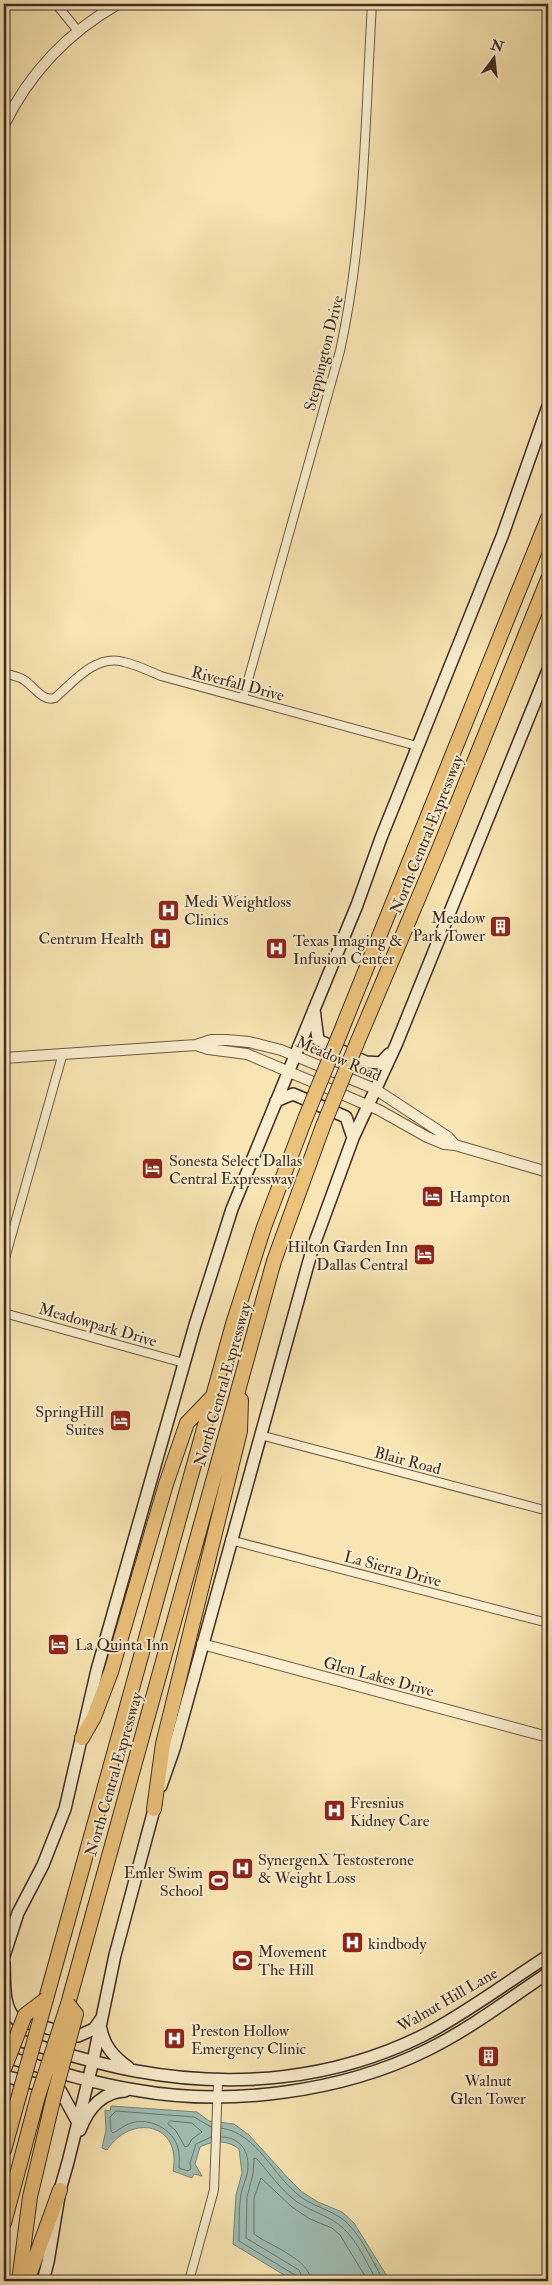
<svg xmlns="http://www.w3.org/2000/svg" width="552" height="2285" font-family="'IM FELL Double Pica',serif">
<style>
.water{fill:#9fbeb3;stroke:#78847a}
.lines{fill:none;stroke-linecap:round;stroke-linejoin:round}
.shore{stroke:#6e756c;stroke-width:1}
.minor-casing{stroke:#6c5a48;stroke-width:10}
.tertiary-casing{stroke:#6c5a48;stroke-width:12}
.secondary-casing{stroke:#3e2c25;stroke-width:14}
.motorway-casing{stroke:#3e2c25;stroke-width:16}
.minor{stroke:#faeece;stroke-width:8}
.tertiary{stroke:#faeece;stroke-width:10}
.secondary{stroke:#faeece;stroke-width:11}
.motorway{stroke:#ecc27a;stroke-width:14}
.motorway-bridge-casing{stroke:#3e2c25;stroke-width:16;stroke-linecap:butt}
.motorway-bridge{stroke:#ecc27a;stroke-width:14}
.labels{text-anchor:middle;stroke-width:4;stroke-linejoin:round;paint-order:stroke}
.street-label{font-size:16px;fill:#3e2c25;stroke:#faeece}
.poi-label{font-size:16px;fill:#3e2c25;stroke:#faeece;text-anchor:start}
</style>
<rect width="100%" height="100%" fill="#f8e5b3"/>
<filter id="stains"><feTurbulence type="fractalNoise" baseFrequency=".004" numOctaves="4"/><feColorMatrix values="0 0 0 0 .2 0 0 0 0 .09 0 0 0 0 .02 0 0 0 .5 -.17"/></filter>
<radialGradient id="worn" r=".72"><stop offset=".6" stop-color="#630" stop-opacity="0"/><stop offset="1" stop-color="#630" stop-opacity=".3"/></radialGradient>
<!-- water -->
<path class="water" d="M 111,2106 L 197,2112 L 209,2121 L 234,2124 L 249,2135 L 288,2178 L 302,2192 L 318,2202 L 342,2212 L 354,2223 L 390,2281 L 294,2281 L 233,2244 L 236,2195 L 242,2173 L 239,2149 C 227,2140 214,2140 200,2147 L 195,2164 L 202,2176 L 194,2174 L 192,2178 L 173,2171 C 182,2123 131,2113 107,2150 L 102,2148 L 106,2130 L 105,2110 L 110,2111 Z"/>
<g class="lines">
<!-- shore -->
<path class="shore" d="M 171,2121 L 192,2123 L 202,2132 L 192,2139 L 188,2146 L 185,2147 L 176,2131 L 168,2124 Z
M 221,2128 C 258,2133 273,2177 301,2197 C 316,2208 337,2211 350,2226 C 364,2241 373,2263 384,2281
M 211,2137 L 196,2144 L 190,2163 L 191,2169 L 188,2171 L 179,2168 C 179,2161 180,2155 178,2148 C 173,2129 149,2117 131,2123 C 124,2125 119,2130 113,2133 L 111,2131 L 110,2117 L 116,2111 L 194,2117 L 211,2127
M 221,2137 C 243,2137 251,2155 247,2175 C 245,2182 242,2188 241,2194 C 239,2204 239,2231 239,2241 L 295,2275 L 297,2281
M 304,2281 L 299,2270 L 246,2238 L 247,2197 L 253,2174 L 254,2158 L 257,2159 C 270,2174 281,2190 297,2202 C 312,2212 331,2216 344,2229 C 358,2242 367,2264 377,2281
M 311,2281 C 310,2259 270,2246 254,2234 L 254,2198 L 261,2178 L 292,2207 L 310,2219 L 332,2228 L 340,2235 L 368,2281"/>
<defs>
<path id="minor" d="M 56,4 L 78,31
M 4,673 C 10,675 18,676 24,680 C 34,686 42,702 55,698 C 74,681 96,654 124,662 C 137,665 149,671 161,676 L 417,746
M 243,698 L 340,351 C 365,237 365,120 372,4
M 4,1262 L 63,1053
M 4,1313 L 184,1363
M 260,1435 L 548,1511
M 230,1540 L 548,1623
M 189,2281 L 214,2190 L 218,2081"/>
<path id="tertiary" d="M 4,125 C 30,72 67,33 118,4
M 196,1045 L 208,1049 L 247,1054 L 379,1110 L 427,1137 L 444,1144 L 455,1145 L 548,1172
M 4,1058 L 196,1045 L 211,1040 L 227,1040 L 249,1042 L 281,1050 L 375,1089 L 448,1137 L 455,1145
M 202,1644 L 548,1737"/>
<path id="secondary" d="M 314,1009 L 318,1040 L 366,1062 L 381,1063 L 389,1054
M 276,1101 L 293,1094 L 346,1117 L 353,1138
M 161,1786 L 174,1749 L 312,1250 L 353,1138 L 396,1045 L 548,670
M 4,1956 L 18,1913 L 43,1865 L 65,1809 L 97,1670 L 195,1325 L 232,1209 L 357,905 L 381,838 L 503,534 L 548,406
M 4,1963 C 5,1980 2,2009 17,2020 L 78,2036 L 94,2029 L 101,2019
M 101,2029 C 104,2046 114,2057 128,2067
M 4,2036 C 47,2048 91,2063 136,2071 C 234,2089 334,2080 424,2035 C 468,2012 507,1982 548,1956
M 4,2056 C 47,2069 91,2083 135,2090 C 229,2107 342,2092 427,2050 C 470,2029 509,1999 548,1973
M 4,2076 L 60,2090 L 77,2121
M 80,2130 C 88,2109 102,2092 125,2091
M 43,2281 L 48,2262 L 60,2190 L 68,2162 L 93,2061 L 115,1955 L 156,1802"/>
<path id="motorway" d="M 339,1036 L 548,518
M 357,1043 L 437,854 L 548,579
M 82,1738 L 94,1717 L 111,1672 L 166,1484 L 187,1423 L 211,1398
M 154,1809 L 163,1744 L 240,1431 L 241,1400
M 46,1999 L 233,1324 L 264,1227 L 305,1119
M 68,2004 L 274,1261 L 323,1126
M 4,2150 L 20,2092
M 4,2223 L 38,2096
M 19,2281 L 30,2197 L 53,2100
M 27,2281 L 60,2190"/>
</defs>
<!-- minor casing -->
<use href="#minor" class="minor-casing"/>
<!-- tertiary casing -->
<use href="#tertiary" class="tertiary-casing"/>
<!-- secondary casing -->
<use href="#secondary" class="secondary-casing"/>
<!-- motorway casing -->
<use href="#motorway" class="motorway-casing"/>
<!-- minor -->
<use href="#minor" class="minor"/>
<!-- tertiary -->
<use href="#tertiary" class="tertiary"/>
<!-- secondary -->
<use href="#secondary" class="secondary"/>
<!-- motorway -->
<use href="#motorway" class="motorway"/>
<defs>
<path id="motorway-bridge" d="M 305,1119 L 339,1036
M 323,1126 L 357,1043
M 4,2069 L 25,2015 L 46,1999
M 20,2092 L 46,1999
M 38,2096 L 68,2004
M 53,2100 L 76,2014 L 68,2004"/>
</defs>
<!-- motorway-bridge casing -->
<use href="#motorway-bridge" class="motorway-bridge-casing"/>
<!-- motorway-bridge -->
<use href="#motorway-bridge" class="motorway-bridge"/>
</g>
<!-- icons -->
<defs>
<symbol id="hospital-square" viewBox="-11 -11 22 22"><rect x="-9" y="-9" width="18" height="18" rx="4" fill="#8f2418" stroke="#faeece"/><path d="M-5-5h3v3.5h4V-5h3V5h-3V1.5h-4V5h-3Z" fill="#fff"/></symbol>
<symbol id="building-square" viewBox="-11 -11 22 22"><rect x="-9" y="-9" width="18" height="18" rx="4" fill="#8f2418" stroke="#faeece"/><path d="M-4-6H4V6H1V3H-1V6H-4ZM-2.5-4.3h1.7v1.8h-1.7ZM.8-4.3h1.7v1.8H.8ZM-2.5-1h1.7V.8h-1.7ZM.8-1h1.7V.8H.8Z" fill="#fff"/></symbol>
<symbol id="hotel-square" viewBox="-11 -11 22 22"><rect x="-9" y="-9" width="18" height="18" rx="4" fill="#8f2418" stroke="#faeece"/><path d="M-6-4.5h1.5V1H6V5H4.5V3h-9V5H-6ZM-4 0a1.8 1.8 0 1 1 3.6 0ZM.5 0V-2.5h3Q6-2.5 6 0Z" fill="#fff"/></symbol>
<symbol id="stadium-square" viewBox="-11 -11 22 22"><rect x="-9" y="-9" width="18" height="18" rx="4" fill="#8f2418" stroke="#faeece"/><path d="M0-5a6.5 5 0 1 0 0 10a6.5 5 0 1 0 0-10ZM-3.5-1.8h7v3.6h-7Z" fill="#fff"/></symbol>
</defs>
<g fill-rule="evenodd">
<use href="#hospital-square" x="156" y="898" width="25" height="25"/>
<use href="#building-square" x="488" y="914" width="25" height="25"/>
<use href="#hospital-square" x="148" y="926" width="25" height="25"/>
<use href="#hospital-square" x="264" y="936" width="25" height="25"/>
<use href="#hotel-square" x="140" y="1156" width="25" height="25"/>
<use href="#hotel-square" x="420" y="1184" width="25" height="25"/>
<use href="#hotel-square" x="412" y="1242" width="25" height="25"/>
<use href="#hotel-square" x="108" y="1408" width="25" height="25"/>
<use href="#hotel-square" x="46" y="1632" width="25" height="25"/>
<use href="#hospital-square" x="322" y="1798" width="25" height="25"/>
<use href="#hospital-square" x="230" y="1856" width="25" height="25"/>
<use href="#stadium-square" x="206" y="1868" width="25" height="25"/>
<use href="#hospital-square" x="340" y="1930" width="25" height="25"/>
<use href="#stadium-square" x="230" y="1948" width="25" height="25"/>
<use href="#hospital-square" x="162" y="2026" width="25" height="25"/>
<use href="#building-square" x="476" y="2044" width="25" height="25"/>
</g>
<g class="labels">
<!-- street labels -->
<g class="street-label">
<text transform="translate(323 353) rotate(-76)" y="6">Steppington Drive</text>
<text transform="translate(238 683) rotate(15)" y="6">Riverfall Drive</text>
<text transform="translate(426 834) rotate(-68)" y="6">North Central Expressway</text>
<text transform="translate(339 1058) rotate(23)" y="6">Meadow Road</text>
<text transform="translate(98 1324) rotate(16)" y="6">Meadowpark Drive</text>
<text transform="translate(222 1384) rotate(-74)" y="6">North Central Expressway</text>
<text transform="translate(408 1460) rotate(15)" y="6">Blair Road</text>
<text transform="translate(393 1568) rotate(15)" y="6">La Sierra Drive</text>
<text transform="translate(379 1676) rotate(15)" y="6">Glen Lakes Drive</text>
<text transform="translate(113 1774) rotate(-74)" y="6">North Central Expressway</text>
<text transform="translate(447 1999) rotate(-30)" y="6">Walnut Hill Lane</text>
</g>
<!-- poi labels -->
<g class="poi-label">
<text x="184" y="907">Medi Weightloss<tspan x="184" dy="18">Clinics</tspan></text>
<text x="485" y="923" text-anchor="end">Meadow<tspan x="485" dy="18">Park Tower</tspan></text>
<text x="144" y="944" text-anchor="end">Centrum Health</text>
<text x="293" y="946">Texas Imaging &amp;<tspan x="293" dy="18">Infusion Center</tspan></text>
<text x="169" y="1166">Sonesta Select Dallas<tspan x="169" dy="18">Central Expressway</tspan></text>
<text x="449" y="1202">Hampton</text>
<text x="408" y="1252" text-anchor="end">Hilton Garden Inn<tspan x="408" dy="18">Dallas Central</tspan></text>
<text x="104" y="1417" text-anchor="end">SpringHill<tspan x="104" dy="18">Suites</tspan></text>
<text x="75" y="1650">La Quinta Inn</text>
<text x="350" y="1808">Fresnius<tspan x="350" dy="18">Kidney Care</tspan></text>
<text x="258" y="1865">SynergenX Testosterone<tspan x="258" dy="18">&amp; Weight Loss</tspan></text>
<text x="203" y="1878" text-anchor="end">Emler Swim<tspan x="203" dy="18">School</tspan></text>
<text x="368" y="1949">kindbody</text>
<text x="258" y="1957">Movement<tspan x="258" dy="18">The Hill</tspan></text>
<text x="191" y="2036">Preston Hollow<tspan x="191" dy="18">Emergency Clinic</tspan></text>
<text x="488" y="2086" text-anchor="middle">Walnut<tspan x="488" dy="18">Glen Tower</tspan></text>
</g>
</g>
<!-- margin -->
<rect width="552" height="2285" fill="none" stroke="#f8e5b3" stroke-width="20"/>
<rect x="5" y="5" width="542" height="2275" fill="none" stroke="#3e2c25" stroke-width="2.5"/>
<rect x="10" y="10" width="532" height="2265" fill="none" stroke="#3e2c25"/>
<!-- north arrow -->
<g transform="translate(494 58) rotate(15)" stroke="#faeece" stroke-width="4" paint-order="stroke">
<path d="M0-4L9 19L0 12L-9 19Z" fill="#3e2c25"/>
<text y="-8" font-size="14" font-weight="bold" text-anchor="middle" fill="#3e2c25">N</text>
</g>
<rect width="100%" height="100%" filter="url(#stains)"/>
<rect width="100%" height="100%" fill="url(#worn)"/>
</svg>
